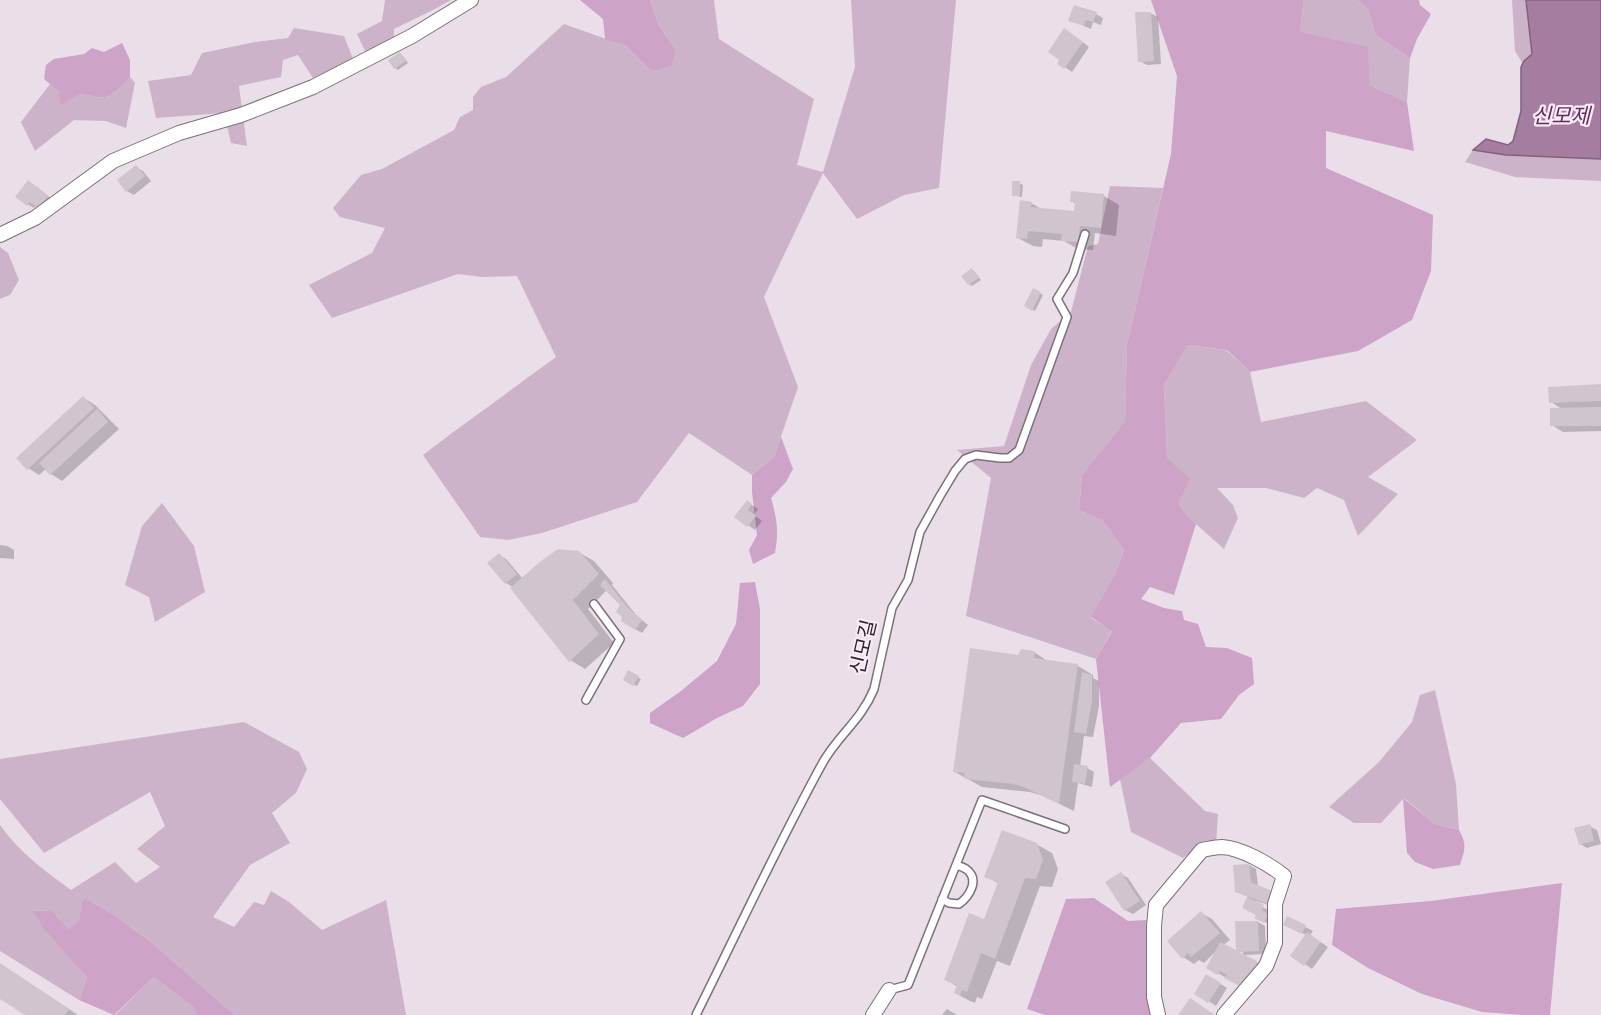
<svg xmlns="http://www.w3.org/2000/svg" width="1601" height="1015" font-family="Manrope,'Noto Sans KR',sans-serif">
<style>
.green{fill:#cdb3ca}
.forest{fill:#cda3c8}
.water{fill:#a57da0;stroke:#80627c;stroke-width:1.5}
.shadow{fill:#0003}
.building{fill:#d0c5cf}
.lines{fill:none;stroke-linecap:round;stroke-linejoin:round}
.service-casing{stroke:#7b717a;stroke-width:10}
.minor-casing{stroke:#7b717a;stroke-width:16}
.service{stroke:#fff;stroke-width:7}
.minor{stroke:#fff;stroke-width:14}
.labels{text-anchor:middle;stroke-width:4.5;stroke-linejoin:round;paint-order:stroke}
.street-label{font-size:20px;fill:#282427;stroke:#f8ebf6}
.water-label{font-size:21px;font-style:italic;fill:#602d5c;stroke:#f8ebf6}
</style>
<rect width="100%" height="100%" fill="#eadee9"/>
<!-- green -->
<path class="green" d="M 385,0 L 451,0 L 435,9 L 394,29 L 394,40 L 366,53 L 357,34 L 382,21 Z
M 650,0 L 714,0 L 719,39 L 814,99 L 797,165 L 823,172 L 855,67 L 851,0 L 956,0 L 939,188 L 904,195 L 857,219 L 823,173 L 764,297 L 798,387 L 774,457 L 752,475 L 689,433 L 637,502 L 542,533 L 508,540 L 480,537 L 423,455 L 448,436 L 556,357 L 517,276 L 483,277 L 458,274 L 332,318 L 309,285 L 372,253 L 385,228 L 340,217 L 333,208 L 361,175 L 382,169 L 454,130 L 460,117 L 473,110 L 473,97 L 481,87 L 506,77 L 564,24 L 626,46 L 653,71 L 676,50 L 659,26 Z
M 1304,0 L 1357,0 L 1368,10 L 1376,35 L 1410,58 L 1407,102 L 1369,85 L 1300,32 Z
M 1512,0 L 1526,0 L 1532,54 L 1524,61 L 1523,64 L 1515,51 Z
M 294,28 L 344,36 L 353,59 L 313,78 L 298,55 L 283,60 L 281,77 L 239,86 L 247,146 L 231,143 L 224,113 L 156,118 L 148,81 L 191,75 L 202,53 L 255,42 L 288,38 Z
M 130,77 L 135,83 L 126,128 L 106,121 L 74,120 L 35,151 L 21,122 L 50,84 L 58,91 L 62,104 L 80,94 L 105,98 L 118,90 Z
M 1473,150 L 1506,155 L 1601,159 L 1601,181 L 1515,177 L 1465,162 Z
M 1110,186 L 1163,188 L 1127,345 L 1125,423 L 1082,475 L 1079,510 L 1103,521 L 1124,550 L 1115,574 L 1091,618 L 1112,630 L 1096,659 L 966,616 L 991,478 L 957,450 L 1004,446 L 1031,365 L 1051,329 L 1071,312 L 1088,246 L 1098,244 Z
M 0,247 L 8,253 L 19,280 L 10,295 L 0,299 Z
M 1188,345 L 1226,350 L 1250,372 L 1261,422 L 1366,401 L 1417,440 L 1368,477 L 1398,494 L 1358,536 L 1344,500 L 1317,488 L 1304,498 L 1266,488 L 1217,488 L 1233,505 L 1238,518 L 1224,549 L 1188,517 L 1178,503 L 1167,458 L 1164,385 Z
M 162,503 L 194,546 L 205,592 L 155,622 L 149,597 L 125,585 L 142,526 Z
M 1435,690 L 1456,784 L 1459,830 L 1435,824 L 1404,798 L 1381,823 L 1354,823 L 1329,807 L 1379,762 L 1412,722 L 1420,695 Z
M 244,722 L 299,752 L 307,769 L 296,793 L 272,813 L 290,843 L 250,865 L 213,917 L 234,927 L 254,902 L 264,905 L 271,891 L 289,902 L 322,930 L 386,900 L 406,1015 L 235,1015 L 152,943 L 113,914 L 83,897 L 79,920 L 69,931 L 51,910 L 33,911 L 87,977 L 79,1000 L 0,951 L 0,825 C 19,852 45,871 71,890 L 115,862 L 136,883 L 160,867 L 137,849 L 165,826 L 150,792 L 44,853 L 0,799 L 0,759 Z
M 1150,758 L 1205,811 L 1218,814 L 1216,844 L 1204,843 L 1183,858 L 1131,832 L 1120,779 Z
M 154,977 L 195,1007 L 197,1015 L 115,1015 Z"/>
<!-- forest -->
<path class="forest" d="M 580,0 L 650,0 L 659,26 L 676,50 L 671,66 L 652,71 L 626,46 L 605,39 L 603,19 Z
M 1151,0 L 1304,0 L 1300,32 L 1368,47 L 1369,85 L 1407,102 L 1414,151 L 1326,131 L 1326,168 L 1433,215 L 1431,271 L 1412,320 L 1358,351 L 1250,372 L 1227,350 L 1188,345 L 1164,385 L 1167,458 L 1190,479 L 1178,503 L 1188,517 L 1196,524 L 1174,595 L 1150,587 L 1141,599 L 1164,608 L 1182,611 L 1184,620 L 1198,624 L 1206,647 L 1227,648 L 1252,658 L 1254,684 L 1239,695 L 1221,719 L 1181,723 L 1150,758 L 1110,787 L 1096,659 L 1112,631 L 1091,617 L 1115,574 L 1124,550 L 1103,521 L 1079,510 L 1082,475 L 1125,422 L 1127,345 L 1171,154 L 1177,76 Z
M 1357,0 L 1419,0 L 1420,5 L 1431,14 L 1417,39 L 1410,58 L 1376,35 L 1368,10 Z
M 122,43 L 130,60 L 130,77 L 118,90 L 105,98 L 80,94 L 61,105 L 58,91 L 44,79 L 46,65 L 54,59 L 84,54 L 92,48 L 104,52 Z
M 781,437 L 793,469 L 786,482 L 771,498 C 777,519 779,531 775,553 L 753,564 L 749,550 L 757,535 L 752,492 L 752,475 L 774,457 Z
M 755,582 L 760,609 L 760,684 L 743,706 L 717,718 L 683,738 L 650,723 L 650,713 L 681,691 L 717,661 L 736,624 L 740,583 Z
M 1403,798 L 1435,824 L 1459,830 C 1467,844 1465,850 1460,865 L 1433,869 L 1415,862 L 1407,853 Z
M 1562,883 L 1550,1015 L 1522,1015 L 1482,1012 L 1422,994 L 1368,968 L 1332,945 L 1336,909 L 1431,901 Z
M 83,897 L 113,914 L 152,943 L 235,1015 L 197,1015 L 194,1007 L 154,977 L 114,1015 L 79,1000 L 87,977 L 45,930 L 33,911 L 51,910 L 69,930 L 79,920 Z
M 1094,898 L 1128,921 L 1146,920 L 1146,957 L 1152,1015 L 1045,1015 L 1027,1009 L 1066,899 Z"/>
<!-- water -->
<path class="water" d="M 1526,0 L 1601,0 L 1601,159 L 1506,155 L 1473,150 L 1486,139 L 1508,145 L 1513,141 L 1521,111 L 1521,67 L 1524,61 L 1532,54 Z"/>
<!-- shadow -->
<path class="shadow" d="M 1150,13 L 1158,17 L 1161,64 L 1147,65 L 1140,61 Z
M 1096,14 L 1103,18 L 1101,25 L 1093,22 L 1091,29 L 1070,20 Z
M 1072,34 L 1089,47 L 1072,72 L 1059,63 Z
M 400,54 L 403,56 L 408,63 L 398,70 L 395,68 Z
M 136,167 L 143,171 L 151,181 L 134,195 L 127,191 Z
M 1019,183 L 1023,185 L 1022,197 L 1013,195 Z
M 36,186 L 54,201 L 46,211 L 37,205 L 34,208 L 27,204 Z
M 1104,196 L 1119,205 L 1116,236 L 1095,233 L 1093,250 L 1078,249 L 1064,241 L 1043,239 L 1042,247 L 1033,246 L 1018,238 L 1031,203 L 1043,210 L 1075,213 L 1076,204 L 1071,201 Z
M 972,270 L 975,272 L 981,280 L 972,286 L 969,284 Z
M 1034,290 L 1043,295 L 1035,311 L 1026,306 Z
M 1601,386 L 1601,431 L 1563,432 L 1552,425 L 1562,409 L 1551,402 Z
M 84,398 L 95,405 L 119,429 L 62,481 L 51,474 L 46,469 L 39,475 L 28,468 Z
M 747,502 L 758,509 L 754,515 L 762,521 L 755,530 L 736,517 Z
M 0,545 L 7,546 L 14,550 L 14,559 L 0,558 Z
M 578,552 L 594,561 L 613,583 L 612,585 L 636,615 L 648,625 L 642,633 L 635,629 L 622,605 L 607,590 L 588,609 L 614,643 L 585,669 L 570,660 L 513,587 L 506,583 L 499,555 L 506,559 L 523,579 Z
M 1034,652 L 1049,662 L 1078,666 L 1093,675 L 1093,678 L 1099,681 L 1099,706 L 1093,737 L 1084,736 L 1080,767 L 1087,768 L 1094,772 L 1092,787 L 1078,783 L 1074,811 L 1043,796 L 1030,792 L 982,787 L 955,772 L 1019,657 Z
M 628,672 L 641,679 L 637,686 L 625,680 Z
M 1589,826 L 1597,830 L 1601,844 L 1587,848 L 1580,844 Z
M 1036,844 L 1052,853 L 1058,869 L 1052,887 L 1040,886 L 1010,966 L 997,961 L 982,999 L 977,997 L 975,1003 L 970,1001 L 955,993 L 958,987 L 946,980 L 985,921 L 999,884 L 986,876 Z
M 1249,865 L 1256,869 L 1258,886 L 1272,893 L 1275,907 L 1256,901 L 1255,903 L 1270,911 L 1268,915 L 1275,919 L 1272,925 L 1263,921 L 1257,915 L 1243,907 L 1248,897 L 1236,891 Z
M 1121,874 L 1128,878 L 1146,905 L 1133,914 L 1125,910 Z
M 1201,913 L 1212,919 L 1230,940 L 1223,945 L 1242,955 L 1244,953 L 1238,950 L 1258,922 L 1265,926 L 1266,954 L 1243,955 L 1268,969 L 1267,977 L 1253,992 L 1208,968 L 1216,951 L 1204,963 L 1199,960 L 1194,964 L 1183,957 Z
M 1288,918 L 1313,931 L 1310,935 L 1328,947 L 1312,969 L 1292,955 L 1306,935 L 1285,924 Z
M 0,964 L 78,1015 L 27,1015 L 0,997 Z
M 1207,976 L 1227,988 L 1216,1006 L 1196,993 Z
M 947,1009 L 957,1015 L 942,1015 Z"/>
<!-- building -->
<path class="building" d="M 1074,5 L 1097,12 L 1093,22 L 1086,20 L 1084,26 L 1068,21 Z
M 1135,12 L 1151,12 L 1154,61 L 1138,62 Z
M 1064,28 L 1083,42 L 1064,69 L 1057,64 L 1059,60 L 1048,52 Z
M 400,52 L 406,61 L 394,69 L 388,60 Z
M 136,165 L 145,176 L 126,192 L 117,180 Z
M 28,180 L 48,196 L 38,208 L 29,202 L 27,206 L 15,197 Z
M 1012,181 L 1020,181 L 1020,196 L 1012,196 Z
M 1071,191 L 1104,194 L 1101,228 L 1080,226 L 1078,242 L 1061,241 L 1062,234 L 1028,231 L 1027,239 L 1016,238 L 1020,200 L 1032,202 L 1031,207 L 1074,211 L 1075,202 L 1070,202 Z
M 972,268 L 979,278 L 968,285 L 961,276 Z
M 1033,288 L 1041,292 L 1032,311 L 1024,306 Z
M 1601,384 L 1601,401 L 1549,403 L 1548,387 Z
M 83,396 L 94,408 L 27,470 L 16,458 Z
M 1601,407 L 1601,426 L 1550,426 L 1550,408 Z
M 97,409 L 108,422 L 50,475 L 39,463 Z
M 747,500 L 752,504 L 748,510 L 756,516 L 747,527 L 734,517 Z
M 558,549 L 579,551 L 599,574 L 573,600 L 599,634 L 569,662 L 510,588 L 541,561 Z
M 499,553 L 517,574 L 505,584 L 487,563 Z
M 605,579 L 629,609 L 642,620 L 635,630 L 621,621 L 622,617 L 616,612 L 620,605 L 600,585 Z
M 970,648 L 1018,655 L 1021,649 L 1035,651 L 1034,658 L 1078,664 L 1059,804 L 1026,788 L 1014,784 L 965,779 L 964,773 L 953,772 Z
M 628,670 L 639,676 L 633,686 L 623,680 Z
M 1082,672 L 1092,675 L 1092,701 L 1086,734 L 1074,732 Z
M 1074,764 L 1088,766 L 1085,784 L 1072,782 Z
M 1590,824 L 1594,841 L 1579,845 L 1574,828 Z
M 1002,830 L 1037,843 L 1043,860 L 1036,879 L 1025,878 L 995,959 L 981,953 L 967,992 L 962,990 L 960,996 L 954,993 L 957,985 L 944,980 L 969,913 L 984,919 L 998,882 L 984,877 Z
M 1249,864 L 1251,882 L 1272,891 L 1268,904 L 1235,892 L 1233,865 Z
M 1121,872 L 1140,901 L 1124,911 L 1105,882 Z
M 1247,897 L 1264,905 L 1262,910 L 1268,914 L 1264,923 L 1254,918 L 1256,915 L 1242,908 Z
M 1201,911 L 1220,933 L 1191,957 L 1188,953 L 1182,959 L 1167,941 Z
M 1287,916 L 1306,925 L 1302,934 L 1283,925 Z
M 1235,921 L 1258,921 L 1259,951 L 1239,952 L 1257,961 L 1256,971 L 1241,987 L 1224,978 L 1227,975 L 1220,971 L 1217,975 L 1206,968 L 1220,942 L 1236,950 Z
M 1307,932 L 1321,942 L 1304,966 L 1290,956 Z
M 0,963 L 69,1009 L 65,1015 L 25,1015 L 0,999 Z
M 1206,974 L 1221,983 L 1208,1003 L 1194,994 Z
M 1190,998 L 1215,1015 L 1178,1015 Z"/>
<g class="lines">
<defs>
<path id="service" d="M 586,700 L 620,639 L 594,604
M 942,899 L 949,903 L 959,904 C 970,896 980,879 966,869 C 963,867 959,866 956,865
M 889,990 L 908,985 L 982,800 L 1065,829
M 696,1015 C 738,931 777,846 822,764 C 837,736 861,721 874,689 L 892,608 L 908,580 L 920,532 L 940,496 L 955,471 L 965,459 L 976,455 L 1000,458 L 1009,458 L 1019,450 L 1067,317 L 1057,299 L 1073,273 L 1085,234"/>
<path id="minor" d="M 0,235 L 35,218 L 113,161 L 179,133 L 241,115 L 313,87 L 412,36 L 471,0
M 873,1015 L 889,990
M 1158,1015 L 1154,997 L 1154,926 L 1156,905 L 1202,850 C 1208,849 1215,847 1222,847 C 1241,848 1269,864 1284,876 L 1275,904 L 1275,943 L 1266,966 L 1224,1015"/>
</defs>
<!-- service casing -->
<use href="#service" class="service-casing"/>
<!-- minor casing -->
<use href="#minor" class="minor-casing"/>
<!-- service -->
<use href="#service" class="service"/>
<!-- minor -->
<use href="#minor" class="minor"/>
</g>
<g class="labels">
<!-- street labels -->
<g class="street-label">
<text transform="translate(863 647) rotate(-77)" y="7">신모길</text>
</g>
<!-- water labels -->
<g class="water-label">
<text x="1561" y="123">신모제</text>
</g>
</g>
</svg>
